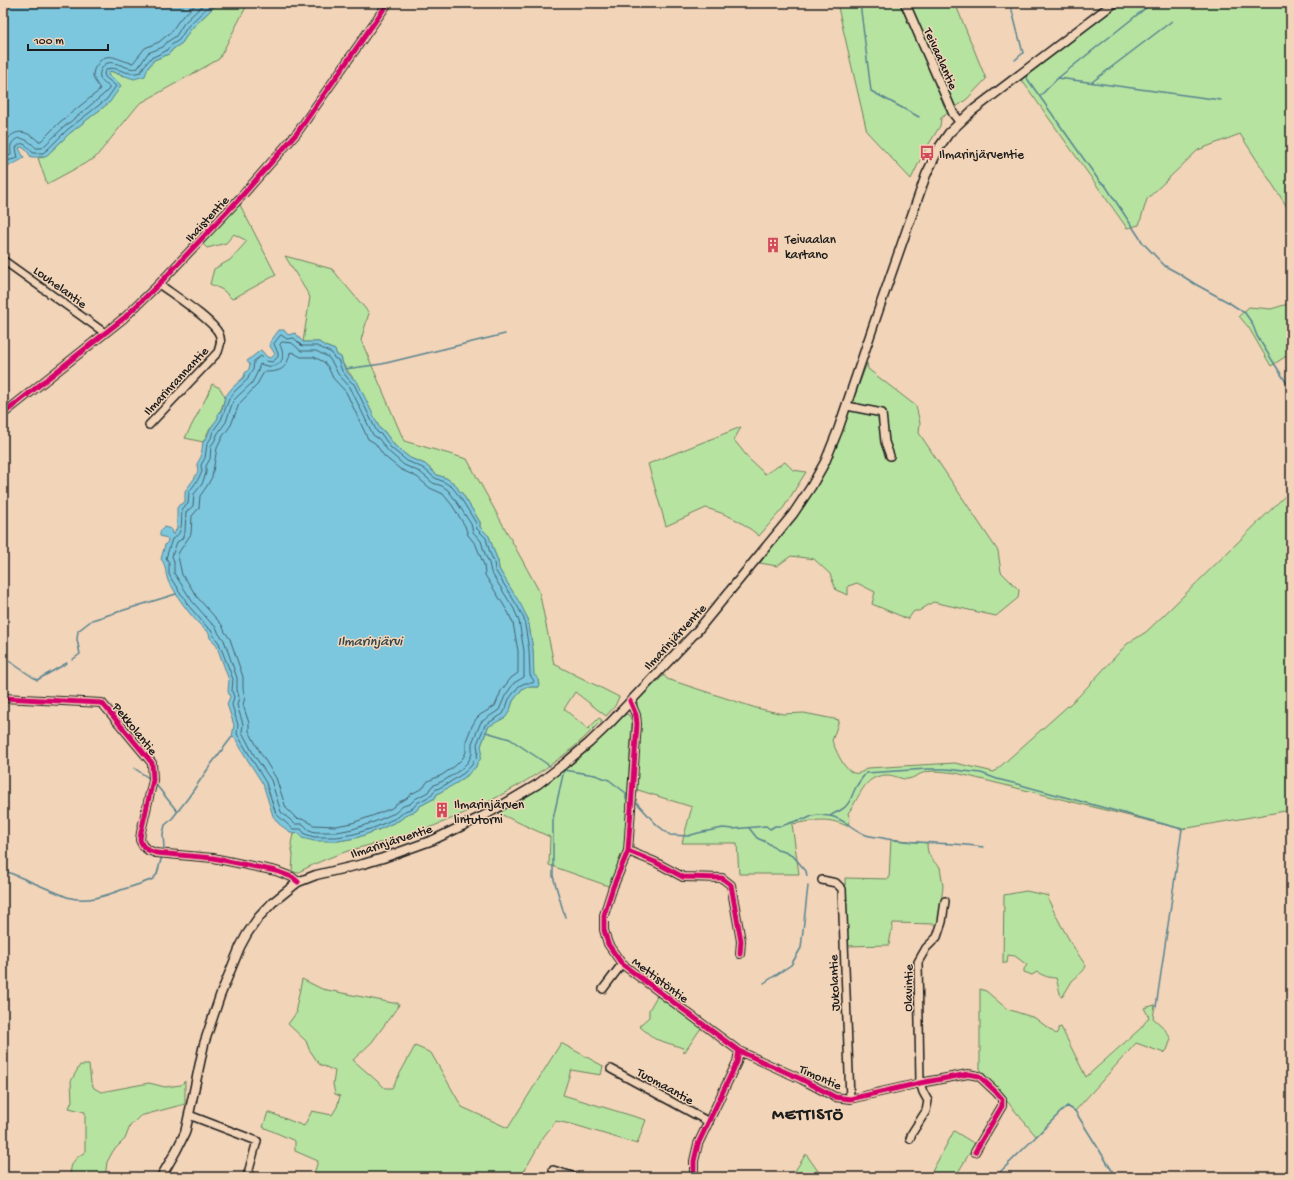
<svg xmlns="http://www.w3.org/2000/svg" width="1294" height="1180" font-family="'Gochi Hand',sans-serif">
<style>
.green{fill:#b7e3a0;stroke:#6a805e}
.water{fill:#7dc7de;stroke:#568390}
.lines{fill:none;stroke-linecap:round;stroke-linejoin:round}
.shore{stroke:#43606a;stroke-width:1}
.stream{stroke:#568390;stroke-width:1.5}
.minor-casing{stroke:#1c1c1c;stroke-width:10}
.major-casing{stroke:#1c1c1c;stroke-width:11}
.minor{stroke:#f2d4b8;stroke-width:7}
.major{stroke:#f2d4b8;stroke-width:8}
.cycleway-casing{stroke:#f2d4b8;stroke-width:8}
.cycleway{stroke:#d6006c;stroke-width:5}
.labels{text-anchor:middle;stroke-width:3;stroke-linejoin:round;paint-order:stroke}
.street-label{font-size:13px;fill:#1c1c1c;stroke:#f2d4b8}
.poi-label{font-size:13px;fill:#1c1c1c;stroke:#f2d4b8;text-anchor:start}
.water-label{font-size:14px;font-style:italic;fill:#34474c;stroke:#f2d4b8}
.district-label{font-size:17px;font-weight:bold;letter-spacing:1px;fill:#1c1c1c;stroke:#f2d4b8}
</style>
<rect width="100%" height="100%" fill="#f2d4b8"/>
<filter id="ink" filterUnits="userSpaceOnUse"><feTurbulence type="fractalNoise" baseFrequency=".025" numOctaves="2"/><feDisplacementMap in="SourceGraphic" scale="8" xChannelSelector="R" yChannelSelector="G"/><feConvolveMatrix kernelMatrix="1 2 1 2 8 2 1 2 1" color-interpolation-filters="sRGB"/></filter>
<g filter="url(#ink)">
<!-- green -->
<path class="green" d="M 218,3 L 248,3 L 219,59 L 139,104 L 95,158 L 47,184 L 38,158 L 45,157 L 70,133 L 110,102 L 108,75 L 110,71 L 123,76 L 148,68 L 154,60 L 169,54 L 173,49 L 182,43 L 191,29 Z
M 837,3 L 955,3 L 986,79 L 967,99 L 941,118 L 940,126 L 924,152 L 911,179 L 867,132 Z
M 1120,3 L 1291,3 L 1291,213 L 1240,134 L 1198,150 L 1147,199 L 1139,225 L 1127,228 L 1021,79 Z
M 239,203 L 276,275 L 232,299 L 223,290 L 210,284 L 214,269 L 230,260 L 247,241 L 234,234 L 226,243 L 207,248 L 203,244 Z
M 285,256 L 332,269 L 369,313 L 361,340 L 404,441 L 467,459 L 539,591 L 554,664 L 619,697 L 615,706 L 606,716 L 575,692 L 564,709 L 588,729 L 599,718 L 602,720 C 590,732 578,745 564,755 C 516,791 460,818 403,837 C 389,842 375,843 362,847 C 339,853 317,862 297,873 L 292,871 L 293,855 L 291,844 L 293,834 L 300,833 L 338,841 L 356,838 L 378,830 L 400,820 L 407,814 L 416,811 L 420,806 L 435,798 L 437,794 L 467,776 L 470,771 L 476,767 L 481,746 L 488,727 L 510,710 L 513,701 L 522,689 L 526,687 L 539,687 L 538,678 L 533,675 L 533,650 L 528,619 L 499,569 L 498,561 L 494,551 L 489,536 L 480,527 L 480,522 L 462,493 L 460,492 L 455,484 L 446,478 L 437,475 L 425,464 L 410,458 L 395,446 L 384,431 L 380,429 L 353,378 L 343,364 L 341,357 L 337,355 L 335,350 L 325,346 L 319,342 L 303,342 L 310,297 Z
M 1291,303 L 1291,353 L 1271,366 L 1249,328 L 1239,316 L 1249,307 L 1271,309 Z
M 867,363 L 868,369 L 916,406 L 920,423 L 919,433 L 998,551 L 1001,572 L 1019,590 L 1018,598 L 996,616 L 933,602 L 919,611 L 914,611 L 908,619 L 872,604 L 875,592 L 857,583 L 848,586 L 848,595 L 836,590 L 830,574 L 814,559 L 791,556 L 777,566 L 760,563 L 808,500 L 831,459 Z
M 212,384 L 220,388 L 225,397 C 223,405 220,411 218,418 C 217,422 212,425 210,428 C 207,433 206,437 203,442 L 185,438 L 207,396 Z
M 741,427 L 734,440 L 750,460 L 765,474 L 785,462 L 793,470 L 806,472 L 784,507 L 759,536 C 740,520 729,515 706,508 L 666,526 L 648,464 Z
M 1291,490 L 1291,810 L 1182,829 L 956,773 C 946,772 935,770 925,772 C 919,774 914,778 908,779 C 903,780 894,775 887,775 C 863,775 860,798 848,813 L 850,820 L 847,826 C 825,816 814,821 792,824 L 799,874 L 739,874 L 737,843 L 682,843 L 692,807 L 635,789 L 639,722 L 637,701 L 664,675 L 667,679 L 756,708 L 783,714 L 804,713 L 839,720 L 832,741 C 838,754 849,786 867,768 L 955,763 L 994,772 L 1079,696 L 1127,644 L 1146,632 L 1166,613 Z
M 626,714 L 629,715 L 632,721 L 624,850 L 611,887 L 549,865 L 550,837 L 498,813 C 533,793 563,768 594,743 C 604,734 615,721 626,714 Z
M 891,839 L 927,843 C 927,855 931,860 940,867 L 943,886 L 939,920 L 936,924 L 893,923 L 889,945 L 847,946 L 845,878 L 889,879 Z
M 1026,891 L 1049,896 L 1048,899 C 1059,923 1071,944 1086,966 C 1083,973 1077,976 1072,981 C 1069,986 1066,991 1063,996 L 1061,997 L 1056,978 C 1049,978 1044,976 1037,972 L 1032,975 L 1024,972 L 1024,969 L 1027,965 L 1015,956 L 1008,955 L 1007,963 L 1003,963 L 1004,895 Z
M 302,979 L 322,989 L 393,1003 L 398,1003 L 399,1005 L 372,1042 L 353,1060 L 385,1088 L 392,1088 L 415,1046 L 431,1053 L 462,1107 L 508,1128 L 561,1043 L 603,1066 L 601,1075 L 571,1070 L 563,1095 L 646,1120 L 637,1144 L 575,1125 L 556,1121 L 544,1136 L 521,1177 L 313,1177 L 318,1161 L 295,1151 L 295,1141 L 263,1127 L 268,1112 L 304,1126 L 312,1111 L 332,1115 L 337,1107 L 340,1096 L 335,1094 L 333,1084 L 335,1071 L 319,1064 L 309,1049 L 306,1041 L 288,1024 L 297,1012 L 296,1008 Z
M 980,989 L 986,991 L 1007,1009 L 1035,1018 L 1056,1034 L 1058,1031 L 1058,1028 L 1061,1027 L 1086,1077 L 1141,1028 L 1149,1017 L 1144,1008 L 1155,1005 L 1153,1018 L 1164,1028 L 1171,1039 L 1167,1050 L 1164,1053 L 1136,1043 L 1075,1111 L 1067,1106 L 1036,1136 L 980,1069 Z
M 657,996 L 701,1028 L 684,1053 L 683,1048 L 655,1039 L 639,1026 L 649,1017 L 649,1010 Z
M 80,1065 L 89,1065 L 91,1082 L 94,1088 L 101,1092 L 149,1083 L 165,1087 L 181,1085 L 185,1081 L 185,1104 L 140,1116 L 130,1126 L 125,1139 L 113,1151 L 107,1162 L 105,1177 L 70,1177 C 71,1162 73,1160 85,1152 L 85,1112 L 69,1108 L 72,1101 L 71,1081 Z
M 954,1131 L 975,1144 L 957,1174 L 952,1177 L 929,1177 Z
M 806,1154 L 820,1174 L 821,1177 L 791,1177 Z"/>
<!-- water -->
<path class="water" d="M 3,3 L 218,3 L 191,29 L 182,43 L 173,49 L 169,54 L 154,60 L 148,68 L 145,76 L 134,79 L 110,71 L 108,75 L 119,83 L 121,86 L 110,102 L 70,133 L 45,157 L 31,157 L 27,151 L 22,147 L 19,148 L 24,158 C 18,162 10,166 3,166 Z
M 279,330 L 284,330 L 288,335 L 295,333 L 303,342 L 319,342 L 325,346 L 335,350 L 337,355 L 341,357 C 343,367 348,376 357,381 L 380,429 L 384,431 L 394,445 L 410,458 L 425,464 L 437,475 L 446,478 L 455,484 L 460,492 L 462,493 L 480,522 L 480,527 L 489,536 L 494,551 L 498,561 L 499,569 L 521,605 L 528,619 L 533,650 L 534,675 L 538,678 L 539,687 L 526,687 L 522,689 L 513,701 L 510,710 L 506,717 L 488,727 L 481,746 L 482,750 L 480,760 C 477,762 477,765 475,768 C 472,770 468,775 465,777 C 457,784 447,788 437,794 L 435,798 L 420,806 L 416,811 L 407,814 L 400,820 L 378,830 L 356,838 L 338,841 L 314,841 L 302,838 L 299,833 L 293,834 L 279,824 L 273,816 L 263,784 L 247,759 L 235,738 L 232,737 L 234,725 L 227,704 L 230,697 L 228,691 L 229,680 L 216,644 L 210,638 L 209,633 C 198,625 180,602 174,590 C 173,587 170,585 169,583 C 165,575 167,566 161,559 L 165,545 L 168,541 L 167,538 L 160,536 L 160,532 L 164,527 L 171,529 L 172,534 L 174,534 L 177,528 L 177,508 L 179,505 L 185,502 L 185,491 L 194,479 L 198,471 L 197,464 L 201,457 L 203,442 L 207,437 L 210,429 L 218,418 L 218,414 L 222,410 L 225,397 L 232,388 L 244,377 L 245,373 L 249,369 L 250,365 L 247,361 L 261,350 L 267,357 L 271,358 L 275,354 L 270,346 L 270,342 Z"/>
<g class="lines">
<!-- shore -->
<path class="shore" d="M 3,151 C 5,147 5,143 8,139 C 17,127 30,133 38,141 L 41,141 L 60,122 L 100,90 C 99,85 94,82 93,76 C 93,72 94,68 97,65 C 107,48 120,62 133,63 L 145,48 L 159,42 L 171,32 L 180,19 L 197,3
M 3,157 L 11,155 C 11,151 10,148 11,145 C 17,132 30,141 36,148 L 42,148 L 64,127 L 103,95 L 109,89 L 109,86 C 105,84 101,82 100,77 C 99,74 100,71 102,68 C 110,54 126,72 138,68 L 148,53 L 163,47 L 167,42 L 176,36 L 184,23 L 205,3
M 3,162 L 18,158 L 16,148 C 22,138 29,148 33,153 L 43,153 L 48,149 L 67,130 L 107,99 L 116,86 L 105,77 L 104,73 L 107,69 C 117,65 126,77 141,72 L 144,66 L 151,58 L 166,51 L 170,46 L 179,40 L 188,26 L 212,3
M 281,335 L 287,339 L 294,338 L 302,346 L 317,346 L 332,353 L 334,358 L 338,360 L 342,371 L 350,381 L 354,384 L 377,432 L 382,435 L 391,448 L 407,461 L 423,468 L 435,478 L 444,482 L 452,487 L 460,497 L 476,523 L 477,529 L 486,538 L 490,553 L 494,562 L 495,570 L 518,607 L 524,619 L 529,650 L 530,675 L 534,681 L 533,683 L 525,683 L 519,686 L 509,699 L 506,708 L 503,714 L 485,725 L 477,744 L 478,751 L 477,757 L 474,760 L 472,765 L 464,773 L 447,784 L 435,790 L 432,795 L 417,803 L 413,808 L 405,811 L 398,817 L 376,827 L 354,834 L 337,837 L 314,837 L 305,834 L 301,829 L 293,829 L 276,814 L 266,783 L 237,734 L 238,725 L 232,705 L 234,697 L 232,691 L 233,679 L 219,643 L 214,636 L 212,631 L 207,627 L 187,604 L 184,597 L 179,592 L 177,586 L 173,582 L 169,574 L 169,562 L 166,558 L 172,539 C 184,534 181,520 182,509 L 188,504 L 189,492 L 197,481 L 202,472 L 201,465 L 205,458 L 207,444 L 211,438 L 213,431 L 221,420 L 229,399 L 235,391 L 248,379 L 249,375 L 253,370 L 254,361 L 261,356 L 266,361 L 272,362 L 278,357 L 278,353 L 274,344 Z
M 282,342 L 292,343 L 301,351 L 316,351 L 328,357 L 333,364 L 338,374 L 350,387 L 373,435 L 379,439 L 388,451 L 404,465 L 420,472 L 433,483 L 442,486 L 448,490 L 456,501 L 471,524 L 473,532 L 481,541 L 485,554 L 489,563 L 491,572 L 514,609 L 519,621 L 524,651 L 524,677 L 514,683 L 505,696 L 499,710 L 481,722 L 472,743 L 472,754 L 468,762 L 460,770 L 445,780 L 432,786 L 428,792 L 415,799 L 410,804 L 403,806 L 395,813 L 374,822 L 353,829 L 337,832 L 315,832 L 309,830 L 303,824 L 295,824 L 281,812 L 271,780 L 254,755 L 242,732 L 243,724 L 237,705 L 239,697 L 237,690 L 237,678 L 224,640 L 219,634 L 216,627 L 211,623 L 192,601 L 174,573 L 174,562 L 172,556 L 177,542 L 182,539 L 185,532 L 186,512 L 193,506 L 194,494 L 202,484 L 206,473 L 206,466 L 210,459 L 211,446 L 215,440 L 218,433 L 226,422 L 233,401 L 239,395 L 252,383 L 257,373 L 260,364 C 264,365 268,367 273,366 C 285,364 284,353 280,345 Z
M 290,353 L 292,352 L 301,357 L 314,357 L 324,362 L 328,367 L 333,378 L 346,392 L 368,439 L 375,443 L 384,456 L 400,469 L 417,477 L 430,488 L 443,494 L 452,505 L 465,526 L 468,535 L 476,545 L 484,565 L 485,575 L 508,612 L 513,623 L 518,651 L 518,673 L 511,678 L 501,691 L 495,706 L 480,715 L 476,719 L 472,726 L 466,741 L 466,752 L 463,758 L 455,766 L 442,775 L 428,781 L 423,788 L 411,794 L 406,799 L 399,802 L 392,808 L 372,816 L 352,823 L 336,826 L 313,825 L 306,820 L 296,818 L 286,808 L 276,778 L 260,752 L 249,731 L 249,723 L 243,705 L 245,697 L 243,689 L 243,677 L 230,639 L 225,632 L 222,625 L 197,597 L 187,581 L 182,575 L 178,556 L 179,552 L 191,534 L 192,516 L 199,508 L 200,496 L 207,486 L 212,477 L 217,448 L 223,436 L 231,425 L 239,404 L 256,386 L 264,372 C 279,372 287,370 290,353 Z"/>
<!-- stream -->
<path class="stream" d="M 860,3 L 871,91 L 919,117
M 1010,3 L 1023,53 L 1015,60
M 1026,77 L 1100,182 L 1105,185 L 1143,243 L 1165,266 L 1178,273 L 1195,284 L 1228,302 L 1245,313 L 1252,323 L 1257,336 L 1267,352 L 1291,390
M 1058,78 L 1221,100
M 1092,82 L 1172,21
M 1040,96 L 1058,78 L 1152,3
M 345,369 L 382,364 L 505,334
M 3,657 L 37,680 L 67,663
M 72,660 L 80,654 L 77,639 L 78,631 L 92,620 L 176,594
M 486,732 L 510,739 L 550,766
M 134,768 L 150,779
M 157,786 L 177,811
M 636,802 L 657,825 L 670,835 L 688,836 L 698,833 L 723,828 L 733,829 L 766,826 L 770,829 L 775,826 L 781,826 L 799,820 L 806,819 L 812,816 L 818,815 L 830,816 C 835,812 842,811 846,806 C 851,801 852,795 855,789 C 858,783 862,778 866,773 L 927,769 L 946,769 L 981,773 L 997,779 L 1017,784 L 1182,829 L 1156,1007
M 830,816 C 845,819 853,830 866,835 C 872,837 880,837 887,839 C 919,844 951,842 983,847
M 749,828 L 757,838 L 768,843 L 777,850 L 785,852 L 794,857 L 806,871 L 807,876
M 164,848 L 163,834 L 165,825 L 171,820 L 188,798 L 212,763 L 232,737
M 3,870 L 67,897 C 87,903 105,896 124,889 C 134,886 144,883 153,879 L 157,874 L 162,856
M 565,917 L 553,876 L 553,819 L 564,770 L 595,775 L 609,780 L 626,793 L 626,799
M 764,983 L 791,965 L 801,948 L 808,886
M 995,1177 L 1067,1106 L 1075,1111 L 1116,1177"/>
<defs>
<path id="minor" d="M 3,260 L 105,333
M 847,406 L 882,413 L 885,442 L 890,456
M 3,414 L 124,318 L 159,284 L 240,198 L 297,133 L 388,3
M 149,425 L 218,352 C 220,346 222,340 219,334 C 213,320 172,294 159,284
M 3,698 L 102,703 L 152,763 L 153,780 L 141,832 L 140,840 L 143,846 L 148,850 L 156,853 L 213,858 L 276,871 L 292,877 L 298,882
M 630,701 L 636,715 L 637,724 L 628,851 L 613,887 L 604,915 L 604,930 L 608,944 L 622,964 L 739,1051 L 737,1062 L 698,1144 L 694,1161 L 694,1177
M 628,851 L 655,862 L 683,877 L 722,878 L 731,885 L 741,941 L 740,954
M 822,880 L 836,883 L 842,889 L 850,1099
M 603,989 L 622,964
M 739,1051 L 801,1079 L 835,1097 L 850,1099 L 920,1083 L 968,1074 L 979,1076 L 996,1092 L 1002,1099 L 1002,1106 L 975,1152
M 611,1069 L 709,1122
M 189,1115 L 257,1141 L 247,1177
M 910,1139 L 912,1133 L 926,1111 L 928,1101 L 923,1092 L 920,1083 L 918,962 L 926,948 L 937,937 L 942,922 L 945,901
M 553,1170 L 576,1177"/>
<path id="major" d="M 905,3 L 953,113 L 960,122
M 161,1177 L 176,1151 L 185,1133 L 204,1044 L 220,996 L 240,947 L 247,934 L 258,918 L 272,903 L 298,882 L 316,875 L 363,864 L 383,858 L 433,840 L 487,814 L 538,784 L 564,764 L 589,743 L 610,723 L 697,631 L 793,514 L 811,487 L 825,462 L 838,430 L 881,303 L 926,175 L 940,146 L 949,133 L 972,111 L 1114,3"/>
</defs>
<!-- minor casing -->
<use href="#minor" class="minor-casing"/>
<!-- major casing -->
<use href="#major" class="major-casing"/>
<!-- minor -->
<use href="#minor" class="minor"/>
<!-- major -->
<use href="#major" class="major"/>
<defs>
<path id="cycleway" d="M 3,414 L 124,318 L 159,284 L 240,198 L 297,133 L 388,3
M 3,698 L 102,703 L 152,763 L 153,780 L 141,832 L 140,840 L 143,846 L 148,850 L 156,853 L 213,858 L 276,871 L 292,877 L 298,882
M 630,701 L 636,715 L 637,724 L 628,851 L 613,887 L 604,915 L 604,930 L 608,944 L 622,964 L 739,1051 L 737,1062 L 698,1144 L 694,1161 L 694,1177
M 628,851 L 655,862 L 683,877 L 722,878 L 731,885 L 741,941 L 740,954
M 739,1051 L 801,1079 L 835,1097 L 850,1099 L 920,1083 L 968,1074 L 979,1076 L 996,1092 L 1002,1099 L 1002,1106 L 975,1152"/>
</defs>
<!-- cycleway casing -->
<use href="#cycleway" class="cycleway-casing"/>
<!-- cycleway -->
<use href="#cycleway" class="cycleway"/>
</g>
</g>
<!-- icons -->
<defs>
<symbol id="bus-bare" viewBox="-9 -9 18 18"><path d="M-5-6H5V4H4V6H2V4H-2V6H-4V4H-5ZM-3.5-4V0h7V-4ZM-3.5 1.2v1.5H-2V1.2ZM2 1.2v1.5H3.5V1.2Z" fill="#d1495b" stroke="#f2d4b8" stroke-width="2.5" paint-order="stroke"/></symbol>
<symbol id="building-bare" viewBox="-9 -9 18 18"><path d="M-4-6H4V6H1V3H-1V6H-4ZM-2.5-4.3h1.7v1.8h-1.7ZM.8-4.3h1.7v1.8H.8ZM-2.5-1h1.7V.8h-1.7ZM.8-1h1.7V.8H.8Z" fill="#d1495b" stroke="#f2d4b8" stroke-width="2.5" paint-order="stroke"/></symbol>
</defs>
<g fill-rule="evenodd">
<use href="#bus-bare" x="916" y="142" width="22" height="22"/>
<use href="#building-bare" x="762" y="234" width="22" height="22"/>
<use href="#building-bare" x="431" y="799" width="22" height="22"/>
</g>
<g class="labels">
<!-- street labels -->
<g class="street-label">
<text transform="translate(942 58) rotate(66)" y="5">Teivaalantie</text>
<text transform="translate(206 218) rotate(-47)" y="5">Ihaistentie</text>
<text transform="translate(61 286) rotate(36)" y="5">Louhelantie</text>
<text transform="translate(175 380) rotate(-47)" y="5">Ilmarinrannantie</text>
<text transform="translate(674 636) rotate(-47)" y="5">Ilmarinjärventie</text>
<text transform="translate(136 728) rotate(51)" y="5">Pekkolantie</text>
<text transform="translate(391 840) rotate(-18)" y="5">Ilmarinjärventie</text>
<text transform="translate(661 979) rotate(37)" y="5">Mettistöntie</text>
<text transform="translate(833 983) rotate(-92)" y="5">Jukolantie</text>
<text transform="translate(907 988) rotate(-89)" y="5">Olavintie</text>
<text transform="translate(821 1076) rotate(24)" y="5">Timontie</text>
<text transform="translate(666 1085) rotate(29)" y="5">Tuomaantie</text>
</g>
<!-- poi labels -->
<g class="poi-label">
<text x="939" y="158">Ilmarinjärventie</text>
<text x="785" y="243">Teivaalan<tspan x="785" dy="15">kartano</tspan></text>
<text x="454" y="808">Ilmarinjärven<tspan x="454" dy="15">lintutorni</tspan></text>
</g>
<!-- water labels -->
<g class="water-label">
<text x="370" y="645">Ilmarinjärvi</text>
</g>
<!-- district labels -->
<g class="district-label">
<text x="808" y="1119">METTISTÖ</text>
</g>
</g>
<!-- margin -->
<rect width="1294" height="1180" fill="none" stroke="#f2d4b8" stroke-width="16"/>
<rect x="8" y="8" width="1278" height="1164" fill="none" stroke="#1c1c1c" stroke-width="1.5" filter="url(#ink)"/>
<!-- scale -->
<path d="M28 44v6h80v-6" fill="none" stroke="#1c1c1c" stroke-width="2"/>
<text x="34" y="44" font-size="12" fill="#1c1c1c" stroke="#f2d4b8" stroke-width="3" paint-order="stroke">100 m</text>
</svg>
